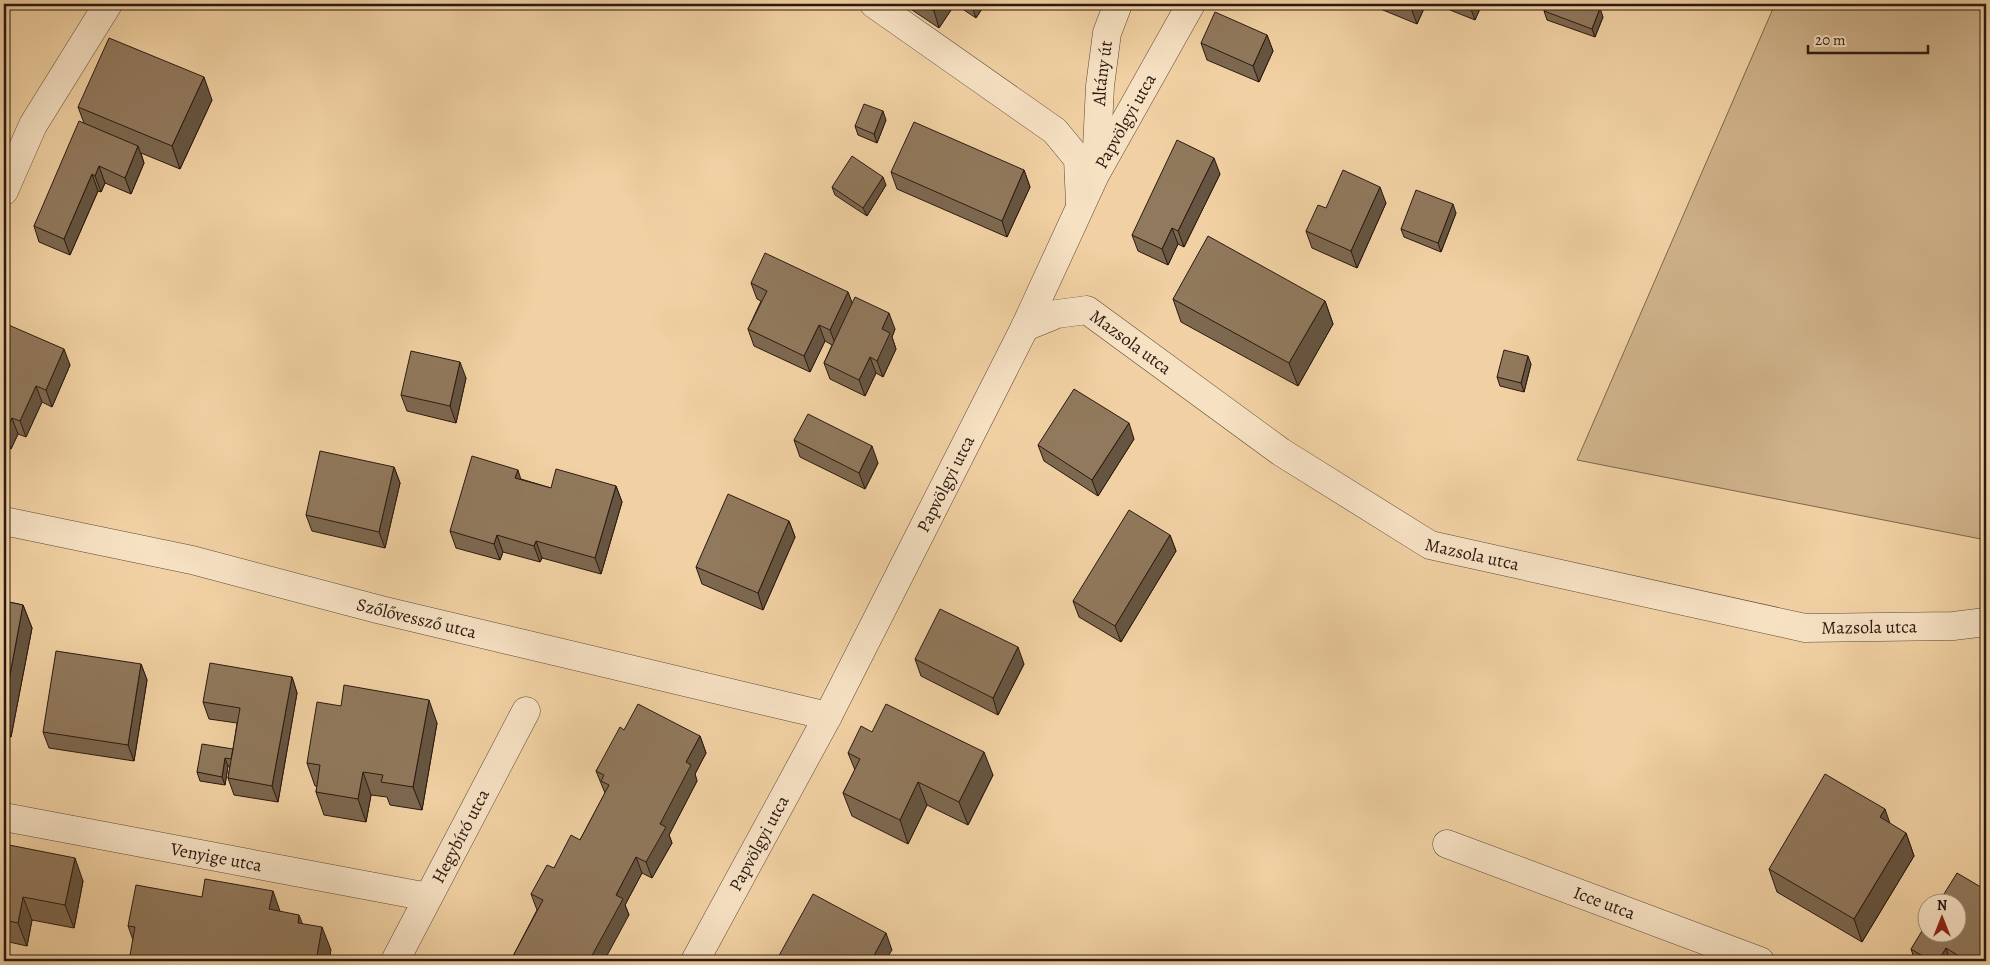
<svg xmlns="http://www.w3.org/2000/svg" width="1990" height="965" font-family="Alegreya,serif">
<style>
.green{fill:#cfb28a;stroke:#7c664e}
.lines{fill:none;stroke-linecap:round;stroke-linejoin:round}
.minor-casing{stroke:#5c4736;stroke-width:29}
.minor{stroke:#f6e1c3;stroke-width:28}
.wall{fill:#7d6850;stroke:#2a1911}
.shaded-wall{fill:#665541;stroke:#2a1911}
.building{fill:#91795d;stroke:#2a1911}
.labels{text-anchor:middle;stroke-width:4.5;stroke-linejoin:round;paint-order:stroke}
.street-label{font-size:18px;fill:#2a1911;stroke:#f6e1c3}
</style>
<rect width="100%" height="100%" fill="#f1d1a3"/>
<filter id="stains"><feTurbulence type="fractalNoise" baseFrequency=".004" numOctaves="4"/><feColorMatrix values="0 0 0 0 .2 0 0 0 0 .09 0 0 0 0 .02 0 0 0 .5 -.17"/></filter>
<radialGradient id="worn" r=".72"><stop offset=".6" stop-color="#630" stop-opacity="0"/><stop offset="1" stop-color="#630" stop-opacity=".3"/></radialGradient>
<!-- green -->
<path class="green" d="M 1775,4 L 1986,4 L 1986,540 L 1577,460 Z"/>
<g class="lines">
<defs>
<g id="minor">
<path d="M 874,4 L 1055,131 L 1078,159 L 1080,204"/>
<path id="s1" d="M 1096,168 L 1100,86 L 1107,33 L 1118,4"/>
<path d="M 4,191 L 33,125 L 108,4"/>
<path id="s2" d="M 1025,327 L 1057,314 L 1087,310 L 1281,452 L 1430,545 L 1805,628 L 1953,626 L 1986,622"/>
<path id="s3" d="M 4,521 L 192,560 L 381,610 L 828,716"/>
<path id="s4" d="M 4,817 L 428,897"/>
<path id="s5" d="M 1447,844 L 1760,961"/>
<path id="s6" d="M 395,961 L 526,711"/>
<path id="s7" d="M 695,961 L 828,716 L 1025,327 L 1095,175 L 1191,4"/>
</g>
</defs>
<!-- minor casing -->
<use href="#minor" class="minor-casing"/>
<!-- minor -->
<use href="#minor" class="minor"/>
</g>
<!-- wall -->
<path class="wall" d="M 903,4 L 955,4 L 939,28 Z
M 955,4 L 985,4 L 976,18 Z
M 1377,4 L 1426,4 L 1417,24 L 1378,8 Z
M 1435,4 L 1482,4 L 1475,20 Z
M 1544,11 L 1603,17 L 1595,37 L 1547,20 Z
M 1267,35 L 1273,51 L 1259,82 L 1207,60 L 1201,43 Z
M 212,100 L 180,169 L 141,153 L 144,163 L 131,194 L 105,183 L 101,192 L 98,191 L 70,255 L 39,242 L 34,226 L 84,123 L 78,107 Z
M 886,120 L 877,143 L 858,135 L 855,126 Z
M 1024,170 L 1030,187 L 1007,237 L 897,189 L 891,172 Z
M 1220,174 L 1184,247 L 1178,244 L 1168,265 L 1138,251 L 1132,235 Z
M 886,185 L 867,216 L 835,195 L 832,187 Z
M 1386,203 L 1357,268 L 1312,248 L 1306,231 L 1326,208 Z
M 1456,213 L 1441,252 L 1404,237 L 1401,229 Z
M 751,283 L 848,292 L 852,303 L 895,329 L 892,337 L 896,349 L 883,377 L 876,373 L 865,396 L 830,379 L 824,363 L 832,345 L 825,341 L 810,372 L 754,346 L 748,329 L 761,301 L 757,299 Z
M 1173,299 L 1325,301 L 1333,324 L 1298,386 L 1181,322 Z
M 4,323 L 70,365 L 52,407 L 42,402 L 26,437 L 18,434 L 11,449 L 4,446 Z
M 1531,364 L 1524,392 L 1500,386 L 1497,377 Z
M 466,378 L 456,423 L 407,411 L 401,395 Z
M 1134,439 L 1098,496 L 1044,461 L 1038,445 Z
M 794,440 L 878,463 L 865,489 L 800,457 Z
M 394,467 L 400,483 L 385,548 L 312,531 L 306,515 Z
M 521,479 L 551,488 L 616,486 L 622,502 L 601,574 L 542,558 L 540,562 L 503,552 L 500,560 L 456,548 L 450,531 Z
M 789,521 L 795,537 L 763,610 L 702,584 L 696,567 Z
M 1170,535 L 1176,551 L 1121,642 L 1079,617 L 1073,601 Z
M 4,601 L 23,605 L 32,628 L 11,737 L 4,736 Z
M 915,659 L 1024,664 L 998,715 L 921,676 Z
M 141,664 L 147,680 L 134,761 L 49,748 L 43,732 Z
M 292,677 L 297,693 L 278,802 L 234,795 L 228,778 L 230,766 L 228,766 L 225,785 L 200,781 L 197,772 L 233,749 L 237,723 L 209,719 L 203,702 Z
M 437,723 L 422,810 L 390,805 L 387,797 L 371,795 L 366,822 L 324,815 L 316,792 L 317,786 L 315,786 L 307,763 Z
M 624,730 L 700,736 L 706,753 L 695,774 L 697,781 L 669,835 L 672,843 L 652,878 L 642,873 L 625,905 L 629,915 L 512,958 L 537,910 L 531,894 L 554,868 L 580,840 L 605,793 L 596,771 Z
M 872,732 L 993,775 L 968,825 L 927,805 L 908,844 L 852,816 L 843,793 L 855,770 L 848,753 Z
M 1906,833 L 1914,856 L 1862,942 L 1777,892 L 1769,869 Z
M 4,844 L 83,881 L 74,928 L 32,920 L 27,946 L 9,942 L 8,954 L 4,954 Z
M 1986,890 L 1986,961 L 1915,961 L 1911,949 Z
M 202,897 L 280,912 L 302,924 L 331,950 L 133,940 L 128,926 Z"/>
<!-- shaded-wall -->
<path class="shaded-wall" d="M 939,4 L 955,4 L 939,28 L 934,11 Z
M 971,4 L 985,4 L 976,18 Z
M 1413,4 L 1426,4 L 1417,24 L 1411,8 Z
M 1469,4 L 1482,4 L 1475,20 Z
M 1600,8 L 1603,17 L 1595,37 L 1592,29 Z
M 1267,35 L 1273,51 L 1259,82 L 1253,66 Z
M 204,77 L 212,100 L 180,169 L 172,146 Z
M 883,111 L 886,120 L 877,143 L 874,134 Z
M 138,146 L 144,163 L 131,194 L 125,178 Z
M 1214,158 L 1220,174 L 1184,247 L 1178,231 Z
M 99,166 L 105,183 L 101,192 L 95,176 Z
M 1024,170 L 1030,187 L 1007,237 L 1002,221 Z
M 92,174 L 98,191 L 70,255 L 64,239 Z
M 883,177 L 886,185 L 867,216 L 863,208 Z
M 1380,187 L 1386,203 L 1357,268 L 1351,251 Z
M 1453,204 L 1456,213 L 1441,252 L 1438,243 Z
M 1172,228 L 1178,244 L 1168,265 L 1162,249 Z
M 848,292 L 854,308 L 836,346 L 830,330 Z
M 1325,301 L 1333,324 L 1298,386 L 1289,363 Z
M 889,313 L 895,329 L 892,337 L 896,349 L 883,377 L 877,361 L 882,329 Z
M 819,325 L 825,341 L 810,372 L 804,356 Z
M 64,349 L 70,365 L 52,407 L 46,390 Z
M 1528,356 L 1531,364 L 1524,392 L 1521,383 Z
M 870,357 L 876,373 L 865,396 L 859,380 Z
M 460,362 L 466,378 L 456,423 L 450,406 Z
M 36,386 L 42,402 L 26,437 L 20,421 Z
M 12,418 L 18,434 L 11,449 L 5,433 Z
M 1129,423 L 1134,439 L 1098,496 L 1092,480 Z
M 872,446 L 878,463 L 865,489 L 859,473 Z
M 394,467 L 400,483 L 385,548 L 379,532 Z
M 518,470 L 523,486 L 515,478 Z
M 616,486 L 622,502 L 601,574 L 595,558 Z
M 789,521 L 795,537 L 763,610 L 758,593 Z
M 497,535 L 503,552 L 500,560 L 494,544 Z
M 1170,535 L 1176,551 L 1121,642 L 1115,626 Z
M 536,541 L 542,558 L 540,562 L 534,546 Z
M 23,605 L 32,628 L 11,737 L 4,718 L 4,707 Z
M 1018,647 L 1024,664 L 998,715 L 993,698 Z
M 141,664 L 147,680 L 134,761 L 128,745 Z
M 292,677 L 297,693 L 278,802 L 272,786 Z
M 429,700 L 437,723 L 422,810 L 413,787 Z
M 700,736 L 706,753 L 695,774 L 697,781 L 669,835 L 672,843 L 652,878 L 646,862 L 660,824 L 686,762 Z
M 984,752 L 993,775 L 968,825 L 959,802 Z
M 225,758 L 228,766 L 225,785 L 222,777 Z
M 363,772 L 371,795 L 366,822 L 358,799 Z
M 918,782 L 927,805 L 908,844 L 900,820 Z
M 1885,809 L 1893,832 L 1880,817 Z
M 1906,833 L 1914,856 L 1862,942 L 1854,919 Z
M 636,857 L 642,873 L 625,905 L 629,915 L 604,961 L 589,961 L 616,895 Z
M 75,858 L 83,881 L 74,928 L 65,905 Z
M 273,891 L 281,914 L 269,909 Z
M 23,897 L 32,920 L 27,946 L 18,923 Z
M 299,915 L 308,938 L 298,923 Z
M 4,927 L 9,942 L 8,954 L 4,944 Z
M 322,927 L 331,950 L 329,961 L 316,961 Z
M 886,933 L 892,950 L 885,961 L 871,961 Z
M 1946,948 L 1950,961 L 1938,961 Z"/>
<!-- building -->
<path class="building" d="M 922,4 L 939,4 L 934,11 Z
M 1401,4 L 1413,4 L 1411,8 Z
M 1547,4 L 1587,4 L 1600,8 L 1592,29 L 1544,11 Z
M 1215,12 L 1267,35 L 1253,66 L 1201,43 Z
M 109,38 L 204,77 L 172,146 L 78,107 Z
M 864,104 L 883,111 L 874,134 L 855,126 Z
M 79,121 L 138,146 L 125,178 L 99,166 L 95,176 L 92,174 L 64,239 L 34,226 Z
M 914,122 L 1024,170 L 1002,221 L 891,172 Z
M 1177,140 L 1214,158 L 1178,231 L 1172,228 L 1162,249 L 1132,235 Z
M 852,156 L 883,177 L 863,208 L 832,187 Z
M 1343,170 L 1380,187 L 1351,251 L 1306,231 L 1318,205 L 1326,208 Z
M 1416,190 L 1453,204 L 1438,243 L 1401,229 Z
M 1208,236 L 1325,301 L 1289,363 L 1173,299 Z
M 765,253 L 848,292 L 830,330 L 819,325 L 804,356 L 748,329 L 767,291 L 751,283 Z
M 855,297 L 889,313 L 882,329 L 890,333 L 877,361 L 870,357 L 859,380 L 824,363 Z
M 4,323 L 64,349 L 46,390 L 36,386 L 20,421 L 12,418 L 5,433 L 4,432 Z
M 1504,350 L 1528,356 L 1521,383 L 1497,377 Z
M 411,351 L 460,362 L 450,406 L 401,395 Z
M 1074,389 L 1129,423 L 1092,480 L 1038,445 Z
M 808,414 L 872,446 L 859,473 L 794,440 Z
M 320,451 L 394,467 L 379,532 L 306,515 Z
M 472,456 L 518,470 L 515,478 L 551,488 L 556,469 L 616,486 L 595,558 L 536,541 L 534,546 L 497,535 L 494,544 L 450,531 Z
M 728,494 L 789,521 L 758,593 L 696,567 Z
M 1129,510 L 1170,535 L 1115,626 L 1073,601 Z
M 4,601 L 23,605 L 4,707 Z
M 940,609 L 1018,647 L 993,698 L 915,659 Z
M 56,651 L 141,664 L 128,745 L 43,732 Z
M 210,663 L 292,677 L 272,786 L 228,778 L 240,708 L 203,702 Z
M 344,685 L 429,700 L 413,787 L 381,782 L 383,775 L 363,772 L 358,799 L 316,792 L 320,765 L 307,763 L 317,702 L 341,706 Z
M 638,704 L 700,736 L 686,762 L 691,765 L 660,824 L 666,827 L 646,862 L 636,857 L 616,895 L 623,899 L 589,961 L 504,961 L 507,956 L 512,958 L 543,900 L 531,894 L 547,865 L 554,868 L 571,835 L 580,840 L 609,785 L 601,781 L 604,775 L 596,771 L 620,727 L 624,730 Z
M 886,704 L 984,752 L 959,802 L 918,782 L 900,820 L 843,793 L 860,759 L 848,753 L 861,726 L 872,732 Z
M 202,744 L 233,749 L 231,759 L 225,758 L 222,777 L 197,772 Z
M 1825,774 L 1885,809 L 1880,817 L 1906,833 L 1854,919 L 1769,869 Z
M 4,844 L 75,858 L 65,905 L 23,897 L 18,923 L 4,920 Z
M 1957,873 L 1986,890 L 1986,959 L 1985,961 L 1967,961 L 1946,948 L 1938,961 L 1931,961 L 1911,949 L 1928,921 L 1928,932 L 1958,932 L 1958,902 L 1939,902 Z
M 205,879 L 273,891 L 269,909 L 299,915 L 298,923 L 322,927 L 316,961 L 129,961 L 135,927 L 128,926 L 136,885 L 202,897 Z
M 813,894 L 886,933 L 871,961 L 776,961 Z
M 16,957 L 39,961 L 15,961 Z"/>
<g class="labels">
<!-- street labels -->
<g class="street-label">
<text dy="6" stroke="none"><textPath href="#s1" startOffset="95">Altány út</textPath></text>
<text dy="6" stroke="none"><textPath href="#s7" startOffset="944">Papvölgyi utca</textPath></text>
<text dy="6" stroke="none"><textPath href="#s2" startOffset="119">Mazsola utca</textPath></text>
<text dy="6" stroke="none"><textPath href="#s7" startOffset="539">Papvölgyi utca</textPath></text>
<text dy="6" stroke="none"><textPath href="#s2" startOffset="524">Mazsola utca</textPath></text>
<text dy="6" stroke="none"><textPath href="#s3" startOffset="424">Szőlővessző utca</textPath></text>
<text dy="6" stroke="none"><textPath href="#s2" startOffset="929">Mazsola utca</textPath></text>
<text dy="6" stroke="none"><textPath href="#s6" startOffset="141">Hegybíró utca</textPath></text>
<text dy="6" stroke="none"><textPath href="#s7" startOffset="134">Papvölgyi utca</textPath></text>
<text dy="6" stroke="none"><textPath href="#s4" startOffset="216">Venyige utca</textPath></text>
<text dy="6" stroke="none"><textPath href="#s5" startOffset="168">Icce utca</textPath></text>
</g>
</g>
<!-- margin -->
<rect width="1990" height="965" fill="none" stroke="#f1d1a3" stroke-width="20"/>
<rect x="5" y="5" width="1980" height="955" fill="none" stroke="#2a1911" stroke-width="2.5"/>
<rect x="10" y="10" width="1970" height="945" fill="none" stroke="#2a1911"/>
<!-- north arrow -->
<g transform="translate(1942 918)"><circle r="24" fill="#f6e1c3" stroke="#a4917c"/>
<path d="M0-4L9 19L0 12L-9 19Z" fill="#8f2418"/>
<text y="-8" font-size="14" font-weight="bold" text-anchor="middle" fill="#2a1911">N</text>
</g>
<!-- scale -->
<path d="M1808 45v8h120v-8" fill="none" stroke="#2a1911" stroke-width="2.5"/>
<text x="1815" y="45" font-size="15" fill="#2a1911" stroke="#f6e1c3" stroke-width="4" paint-order="stroke">20 m</text>
<rect width="100%" height="100%" filter="url(#stains)"/>
<rect width="100%" height="100%" fill="url(#worn)"/>
</svg>
